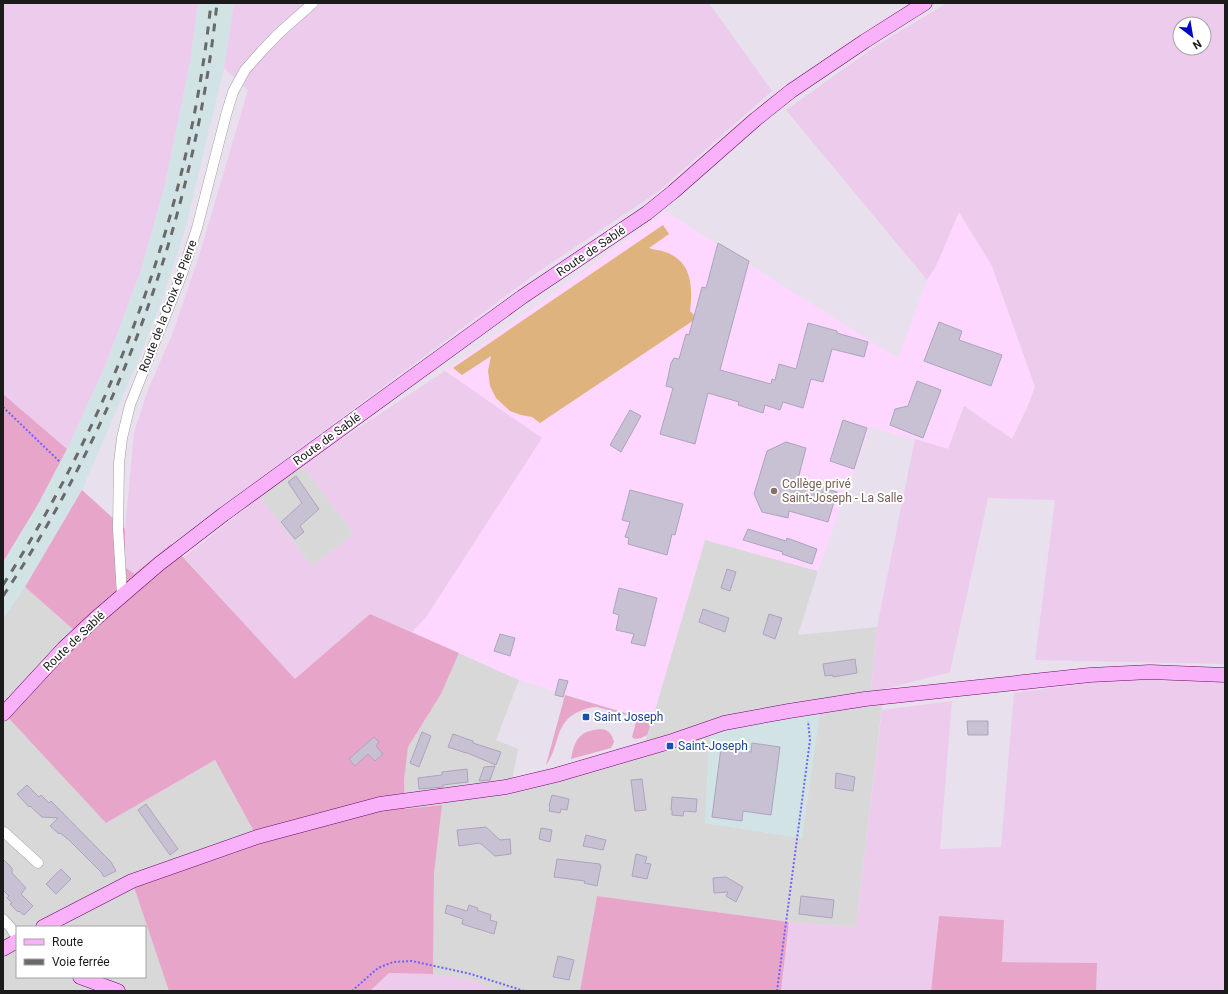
<svg xmlns="http://www.w3.org/2000/svg" width="1228" height="994" font-family="Roboto,sans-serif">
<style>
.residential{fill:#d8d8d9;fill-rule:evenodd}
.industrial{fill:#d2e3e6}
.education{fill:#fdd7ff}
.farmland{fill:#eccbec;fill-rule:evenodd}
.grass{fill:#e8a5ca}
.pitch{fill:#deb37d}
.building{fill:#c8c1d3;stroke:#ada3be}
.lines{fill:none;stroke-linecap:round;stroke-linejoin:round}
.street-casing{stroke:#9f9f9f;stroke-width:11}
.secondary-casing{stroke:#70046a;stroke-width:15}
.path{stroke:#6c64fa;stroke-width:2;stroke-dasharray:2 2;stroke-linecap:butt}
.street{stroke:#fff;stroke-width:10}
.secondary{stroke:#f9b2f9;stroke-width:14}
.rail{stroke:#696969;stroke-width:3;stroke-dasharray:8 8;stroke-linecap:butt}
.education-dot{fill:#8d6e63;stroke:#fff;stroke-width:1.5}
.transit-dot{fill:#1a4fb4;stroke:#fff;stroke-width:1.5}
.labels{text-anchor:middle;stroke-width:4;stroke-linejoin:round;paint-order:stroke}
.street-label{font-size:12px;fill:#1b1b1b;stroke:#fff}
.education-label{font-size:12px;fill:#785e54;stroke:#fff;text-anchor:start}
.transit-label{font-size:12px;fill:#164399;stroke:#fff;text-anchor:start}
</style>
<rect width="100%" height="100%" fill="#e8e0ed"/>
<!-- residential -->
<path class="residential" d="M 302,465 L 354,534 L 312,566 L 260,497 Z
M 705,539 L 818,571 L 798,635 L 877,627 L 871,689 L 884,689 L 856,927 L 789,922 L 597,896 L 580,991 L 491,991 L 490,989 L 469,979 L 433,974 L 434,874 L 442,805 L 405,809 L 404,780 L 408,747 L 441,694 L 459,653 L 519,680 L 496,740 L 518,749 L 510,790 L 645,742 ZM 819,713 L 802,838 L 705,823 L 790,718 Z
M 25,587 L 75,631 L 106,823 L 215,760 L 257,837 L 169,991 L 3,991 L 3,619 ZM 17,927 L 145,927 L 145,977 L 17,977 Z"/>
<!-- industrial -->
<path class="industrial" d="M 198,3 L 234,3 L 224,68 L 184,234 L 163,297 L 140,356 L 82,490 L 25,587 L 3,619 L 3,562 L 37,506 L 67,449 L 105,366 L 141,270 L 165,184 L 190,62 Z
M 820,713 L 802,838 L 705,823 L 709,736 L 762,721 Z"/>
<!-- education -->
<path class="education" d="M 958,211 L 992,266 L 1035,387 L 1027,408 L 1012,439 L 964,406 L 949,449 L 870,427 L 818,571 L 705,540 L 652,721 L 519,680 L 412,632 L 426,617 L 541,438 L 445,371 L 666,212 L 898,358 L 927,280 L 936,266 Z"/>
<!-- farmland -->
<path class="farmland" d="M 3,3 L 198,3 L 190,62 L 165,184 L 141,270 L 105,366 L 67,449 L 3,394 Z
M 234,3 L 709,3 L 772,91 L 659,191 L 538,272 L 171,544 L 134,574 L 125,567 L 125,529 L 134,433 L 147,392 L 172,335 L 199,256 L 248,90 L 224,68 Z
M 947,3 L 1225,3 L 1225,664 L 1035,660 L 1055,500 L 988,498 L 950,672 L 884,689 L 871,690 L 877,627 L 915,439 L 948,449 L 964,406 L 1012,439 L 1027,408 L 1035,387 L 992,266 L 959,212 L 936,266 L 927,280 L 786,110 L 879,44 ZM 1180,24 L 1204,24 L 1204,48 L 1180,48 Z
M 445,371 L 542,438 L 426,617 L 412,632 L 370,614 L 295,679 L 184,557 L 260,497 L 312,566 L 354,534 L 302,465 Z
M 1116,679 L 1225,682 L 1225,991 L 1096,991 L 1096,963 L 1002,962 L 939,916 L 931,991 L 781,991 L 789,922 L 856,927 L 882,710 L 952,701 L 940,849 L 1001,847 L 1014,693 Z
M 389,973 L 433,974 L 469,979 L 491,989 L 491,991 L 371,991 Z"/>
<!-- grass -->
<path class="grass" d="M 3,394 L 67,449 L 37,506 L 3,562 Z
M 82,490 L 125,529 L 125,567 L 134,574 L 171,544 L 295,679 L 370,614 L 459,653 L 441,694 L 408,747 L 404,780 L 405,809 L 442,805 L 434,874 L 433,974 L 389,973 L 370,991 L 169,991 L 132,881 L 257,837 L 215,760 L 106,823 L 4,713 L 75,631 L 25,587 Z
M 565,695 L 652,721 L 647,735 L 641,738 L 635,739 L 632,737 L 637,718 L 597,707 C 590,707 584,709 578,712 C 554,723 560,747 546,765 Z
M 601,729 C 609,730 612,734 614,742 L 611,748 L 571,759 C 575,738 580,731 601,729 Z
M 597,896 L 789,922 L 781,991 L 580,991 Z
M 939,916 L 1004,920 L 1002,962 L 1097,963 L 1096,991 L 931,991 Z"/>
<!-- pitch -->
<path class="pitch" d="M 663,225 L 669,234 L 649,248 C 654,250 660,250 665,252 C 692,261 693,287 690,311 L 697,318 L 540,423 L 532,417 L 521,415 L 510,411 L 496,398 L 490,386 L 488,371 L 491,356 L 462,375 L 453,368 Z"/>
<!-- building -->
<path class="building" d="M 718,243 L 749,261 L 720,370 L 771,384 L 772,379 L 775,380 L 779,364 L 796,369 L 808,323 L 837,331 L 837,333 L 868,342 L 864,357 L 832,349 L 823,382 L 811,379 L 803,408 L 783,402 L 780,410 L 765,405 L 763,413 L 738,405 L 739,402 L 708,393 L 695,444 L 660,434 L 673,388 L 666,386 L 671,363 L 674,358 L 679,359 L 686,334 L 689,335 L 702,287 L 706,288 Z
M 939,322 L 962,331 L 959,340 L 1002,355 L 991,386 L 924,361 Z
M 917,381 L 941,390 L 923,438 L 890,425 L 895,409 L 908,406 Z
M 630,410 L 641,416 L 621,452 L 610,445 Z
M 843,420 L 867,428 L 854,469 L 830,461 Z
M 786,442 L 806,448 L 797,483 L 815,488 L 815,485 L 837,492 L 828,522 L 789,511 L 788,518 L 762,512 L 754,494 L 767,451 Z
M 296,476 L 319,509 L 300,526 L 304,532 L 295,539 L 281,522 L 302,503 L 288,482 Z
M 630,490 L 683,504 L 675,535 L 672,534 L 667,555 L 628,544 L 629,538 L 625,537 L 630,522 L 622,520 Z
M 748,529 L 786,541 L 787,538 L 817,549 L 812,564 L 782,554 L 783,552 L 743,540 Z
M 727,569 L 736,572 L 730,591 L 721,588 Z
M 619,588 L 657,598 L 645,646 L 631,643 L 634,634 L 616,630 L 619,615 L 613,613 Z
M 703,609 L 729,618 L 725,632 L 699,622 Z
M 769,614 L 782,618 L 775,639 L 763,634 Z
M 500,634 L 515,638 L 510,656 L 494,651 Z
M 855,659 L 857,673 L 833,677 L 833,675 L 825,676 L 823,664 Z
M 559,679 L 568,681 L 563,697 L 555,695 Z
M 967,721 L 988,721 L 988,735 L 968,735 Z
M 422,732 L 431,736 L 419,767 L 410,763 Z
M 453,734 L 473,741 L 473,743 L 501,752 L 496,765 L 465,752 L 466,753 L 448,747 Z
M 374,737 L 379,742 L 376,746 L 383,754 L 375,761 L 368,754 L 355,766 L 349,759 Z
M 752,743 L 780,747 L 771,815 L 743,811 L 742,821 L 712,817 L 721,748 L 751,752 Z
M 495,766 L 490,780 L 479,781 L 484,767 Z
M 467,769 L 468,782 L 443,785 L 443,787 L 419,789 L 418,778 L 442,775 L 442,772 Z
M 836,773 L 855,777 L 853,791 L 835,788 Z
M 642,779 L 646,810 L 635,811 L 631,780 Z
M 27,785 L 39,797 L 41,795 L 49,803 L 51,801 L 111,862 L 116,871 L 104,877 L 101,872 L 69,840 L 60,833 L 59,834 L 50,826 L 58,818 L 42,817 L 30,806 L 29,807 L 17,794 Z
M 552,795 L 569,799 L 567,810 L 561,809 L 560,813 L 549,811 L 550,807 L 549,806 Z
M 672,797 L 697,799 L 696,812 L 684,811 L 683,816 L 672,815 L 672,810 L 671,810 Z
M 146,804 L 178,849 L 170,855 L 138,810 Z
M 486,827 L 500,840 L 510,839 L 511,854 L 495,856 L 480,843 L 459,846 L 457,830 Z
M 541,828 L 552,830 L 550,842 L 539,839 Z
M 586,835 L 606,840 L 603,850 L 583,846 Z
M 636,854 L 647,857 L 645,863 L 651,864 L 647,879 L 632,876 Z
M 3,859 L 12,868 L 12,873 L 26,888 L 21,894 L 33,906 L 24,915 L 19,911 L 18,912 L 10,904 L 12,903 L 7,898 L 9,896 L 3,890 Z
M 557,859 L 600,864 L 600,866 L 601,866 L 597,886 L 584,883 L 585,881 L 554,877 Z
M 61,869 L 71,879 L 56,894 L 46,884 Z
M 726,877 L 743,887 L 736,902 L 726,896 L 728,892 L 714,893 L 713,878 Z
M 801,896 L 834,900 L 832,918 L 799,914 Z
M 447,905 L 467,911 L 469,905 L 478,908 L 477,910 L 491,915 L 490,920 L 497,922 L 494,934 L 462,924 L 463,919 L 445,913 Z
M 558,956 L 574,960 L 569,980 L 553,977 Z"/>
<g class="lines">
<defs>
<path id="street" d="M 122,595 L 118,528 L 119,463 L 122,438 L 130,405 L 182,274 L 197,228 L 226,115 L 233,92 L 245,70 L 261,52 L 278,34 L 313,3
M 3,834 L 4,832 L 38,863
M 3,919 L 11,928 L 17,938"/>
<path id="secondary" d="M 3,714 L 64,648 L 95,619 L 159,564 L 224,514 L 522,297 L 647,213 L 673,192 L 756,119 L 791,91 L 865,41 L 925,3
M 43,927 L 132,881 L 257,837 L 380,804 L 506,787 L 556,775 L 669,742 L 724,723 L 789,711 L 865,699 L 1090,675 L 1150,672 L 1225,675
M 3,949 L 17,941
M 80,977 L 118,991"/>
</defs>
<!-- street casing -->
<use href="#street" class="street-casing"/>
<!-- secondary casing -->
<use href="#secondary" class="secondary-casing"/>
<!-- path -->
<path class="path" d="M 3,407 L 60,462
M 352,991 L 378,968 L 393,962 L 412,961 L 471,974 L 524,991
M 777,991 L 810,740 L 808,721"/>
<!-- street -->
<use href="#street" class="street"/>
<!-- secondary -->
<use href="#secondary" class="secondary"/>
<!-- rail -->
<path class="rail" d="M 3,585 C 116,408 189,212 211,3
M 3,596 C 121,420 195,213 217,3"/>
</g>
<!-- markers -->
<circle class="education-dot" cx="774" cy="491" r="4"/>
<g class="transit-dot">
<rect x="582" y="713" width="8" height="8" rx="2"/>
<rect x="666" y="742" width="8" height="8" rx="2"/>
</g>
<g class="labels">
<!-- street labels -->
<g class="street-label">
<text transform="translate(591 251) rotate(-34)" y="4">Route de Sablé</text>
<text transform="translate(168 306) rotate(-69)" y="4">Route de la Croix de Pierre</text>
<text transform="translate(327 439) rotate(-36)" y="4">Route de Sablé</text>
<text transform="translate(74 641) rotate(-44)" y="4">Route de Sablé</text>
</g>
<!-- education labels -->
<g class="education-label">
<text x="782" y="488">Collège privé<tspan x="782" dy="14">Saint-Joseph - La Salle</tspan></text>
</g>
<!-- transit labels -->
<g class="transit-label">
<text x="594" y="721">Saint Joseph</text>
<text x="678" y="750">Saint-Joseph</text>
</g>
</g>
<!-- border -->
<rect width="1228" height="994" fill="none" stroke="#1b1b1b" stroke-width="8"/>
<!-- legend -->
<rect x="16" y="926" width="130" height="52" fill="#ffffff" stroke="#a4a4a4"/>
<rect x="24" y="939" width="20" height="6" fill="#f9b2f9" stroke="#a4a4a4"/>
<text x="52" y="946" font-size="12" fill="#1b1b1b">Route</text>
<rect x="24" y="959" width="20" height="6" fill="#696969" stroke="#a4a4a4"/>
<text x="52" y="966" font-size="12" fill="#1b1b1b">Voie ferrée</text>
<!-- north arrow -->
<g transform="translate(1192 36) rotate(149)"><circle r="19" fill="#ffffff" stroke="#a4a4a4"/>
<path d="M0-3L7 15L0 10L-7 15Z" fill="#000ac6"/>
<text y="-6" font-size="11" font-weight="bold" text-anchor="middle" fill="#1b1b1b">N</text>
</g>
</svg>
